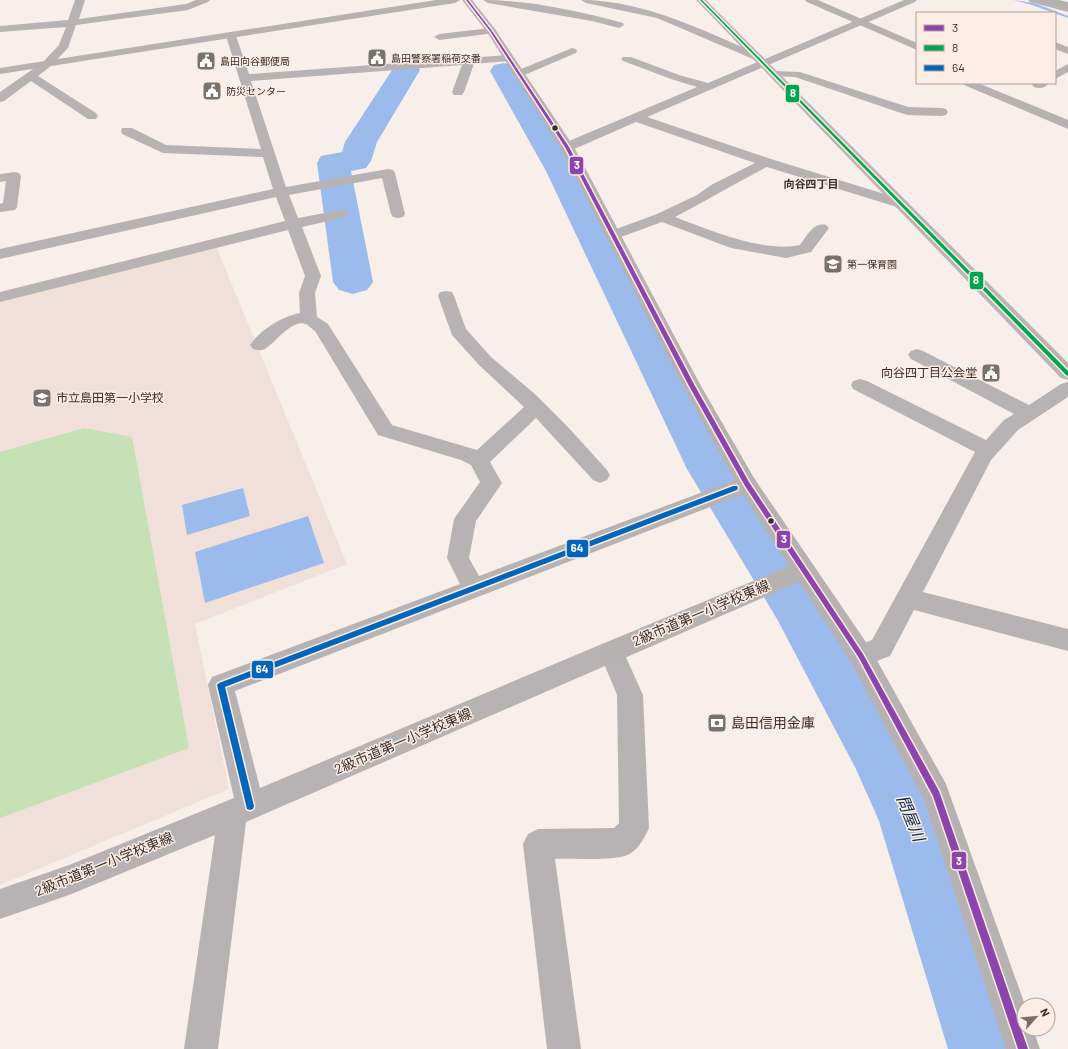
<svg xmlns="http://www.w3.org/2000/svg" width="1068" height="1049" font-family="Barlow,'Noto Sans JP',sans-serif">
<style>
.education{fill:#f1e0da}
.green{fill:#c5e1b5}
.water{fill:#9abbec}
.lines{fill:none;stroke-linecap:round;stroke-linejoin:round}
.stream{fill:#9abbec;fill-rule:evenodd}
.river{fill:#9abbec;fill-rule:evenodd}
.street{fill:#b7b3b4;fill-rule:evenodd}
.secondary{fill:#b7b2b2;fill-rule:evenodd}
.primary{fill:#bcb4b4;fill-rule:evenodd}
.highway{fill:#b7afaf;fill-rule:evenodd}
.bus-1-casing{stroke:#feede4;stroke-width:3}
.bus-2-casing{stroke:#feede4;stroke-width:3}
.bus-3-casing{stroke:#feede4;stroke-width:3}
.bus-1{fill:#8e44ad;fill-rule:evenodd}
.bus-2{fill:#00a651;fill-rule:evenodd}
.bus-3{fill:#0065bd;fill-rule:evenodd}
.bus-dot{fill:#382d28;stroke:#feede4;stroke-width:1.5}
.labels{text-anchor:middle;stroke-width:3;stroke-linejoin:round;paint-order:stroke}
.far-poi-label{font-size:10px;fill:#382d28;stroke:#feede4;text-anchor:start}
.far-neighbourhood-label{font-size:11px;font-weight:bold;fill:#382d28;stroke:#feede4}
.poi-label{font-size:12px;fill:#382d28;stroke:#feede4;text-anchor:end}
.near-street-label{font-size:14px;fill:#382d28;stroke:#feede4}
.near-poi-label{font-size:14px;fill:#382d28;stroke:#feede4;text-anchor:start}
.near-water-label{font-size:16px;font-style:italic;fill:#092a57;stroke:#feede4}
.line-badge{stroke:#feede4;stroke-width:1.5}
.badge-label{font-size:11px;text-anchor:middle;font-weight:bold;fill:#fff}
</style>
<rect width="100%" height="100%" fill="#f8efea"/>
<!-- education -->
<path class="education" d="M 216,246 L 347,564 L 195,624 L 229,789 L 0,885 L 0,299 Z"/>
<!-- green -->
<path class="green" d="M 84,428 L 132,437 L 189,748 L 0,818 L 0,452 Z"/>
<!-- water -->
<path class="water" d="M 243,488 L 250,516 L 187,535 L 182,505 Z
M 308,516 L 324,563 L 205,603 L 195,552 Z"/>
<g class="lines">
<!-- stream -->
<path class="stream" d="M 1013,0 L 1034,3 L 1068,16 L 1068,18 L 1032,5 Z"/>
<!-- river -->
<path class="river" d="M 406,62 L 416,64 L 420,70 L 377,142 L 371,161 L 366,168 L 351,171 L 373,282 L 367,290 L 353,294 L 339,290 L 333,282 L 317,163 L 321,156 L 342,152 L 345,142 L 396,64 Z
M 504,63 L 514,65 L 580,171 L 732,459 L 817,585 L 902,725 L 937,792 L 947,817 L 1030,1049 L 948,1049 L 879,821 L 856,769 L 777,619 L 687,469 L 546,171 L 490,71 L 494,65 Z"/>
<!-- street -->
<path class="street" d="M 75,0 L 85,0 L 79,19 L 186,4 L 196,0 L 210,0 L 208,2 L 188,10 L 76,25 L 68,48 L 51,66 L 38,76 L 96,113 L 98,116 L 96,119 L 88,119 L 31,81 L 4,101 L 0,102 L 0,92 L 43,62 L 59,45 L 66,27 L 0,32 L 0,26 L 68,20 Z
M 483,0 C 528,0 579,11 623,23 L 624,25 L 619,28 L 592,21 L 488,3 Z
M 581,0 C 645,0 703,31 761,55 L 763,57 L 757,60 L 753,59 L 657,18 L 586,3 Z
M 904,0 L 917,0 L 915,2 L 647,117 L 771,159 L 907,201 L 909,204 L 907,207 L 902,208 L 897,207 L 767,167 C 736,183 706,201 675,217 C 710,230 762,253 800,245 C 807,236 813,222 826,225 L 829,228 L 811,252 L 786,258 L 731,248 L 662,222 L 618,238 L 613,240 L 608,238 L 605,235 L 608,232 L 657,214 L 697,195 L 711,185 L 755,163 L 636,122 L 572,150 L 562,150 L 560,147 L 562,144 L 697,87 L 671,79 L 623,61 L 621,59 L 623,57 L 631,57 L 679,75 L 708,83 Z
M 1028,0 L 1045,0 L 1068,6 L 1068,12 L 1030,2 Z
M 491,28 L 495,29 L 496,31 L 495,33 L 439,40 L 434,37 L 439,34 Z
M 231,33 L 236,36 L 249,74 L 508,55 L 514,58 L 508,61 L 474,64 L 464,92 L 462,95 L 454,95 L 452,92 L 462,65 L 251,81 L 286,187 L 388,169 L 393,170 L 395,173 L 405,214 L 403,217 L 398,218 L 393,217 L 391,214 L 382,178 L 289,195 L 298,218 L 341,210 L 346,211 L 348,214 L 346,217 L 302,227 L 321,276 L 315,293 L 317,317 L 328,324 L 392,425 L 477,450 L 524,407 L 479,365 L 452,335 L 438,296 L 440,292 L 446,291 L 452,292 L 454,296 L 466,329 L 491,357 L 536,395 L 567,426 L 607,470 L 610,475 L 607,480 L 600,483 L 593,480 L 536,418 L 490,462 L 502,483 L 476,521 L 469,558 L 479,576 L 740,478 L 747,476 L 754,478 L 758,484 L 754,490 L 235,691 L 260,788 L 602,644 L 611,641 L 620,644 L 643,695 L 649,828 C 645,837 639,848 631,853 C 620,862 571,858 555,859 L 581,1049 L 547,1049 L 523,844 L 528,834 L 538,829 L 614,828 L 619,823 L 617,695 L 605,666 L 246,822 L 218,1049 L 184,1049 L 215,835 L 69,895 L 0,919 L 0,889 L 69,865 L 234,798 L 208,685 L 212,677 L 460,584 L 447,558 L 454,519 L 480,482 L 471,465 L 461,460 L 378,435 L 315,331 C 312,329 309,325 305,324 C 292,319 274,344 265,349 C 261,351 257,350 253,349 L 250,345 C 261,329 281,317 300,313 L 299,293 L 305,276 L 288,230 L 0,302 L 0,292 L 285,221 L 276,197 L 0,259 L 0,249 L 273,189 L 263,157 L 163,153 L 122,134 L 121,131 L 122,128 L 132,128 L 166,145 L 261,149 L 226,36 Z
M 1055,42 L 1068,47 L 1068,54 L 1055,49 Z
M 572,48 L 576,49 L 577,51 L 576,53 L 522,76 L 514,76 L 512,74 L 514,72 Z
M 1068,64 L 1068,72 L 1055,79 L 1055,71 Z
M 774,71 L 800,72 L 908,107 L 942,108 L 946,109 L 948,112 L 946,115 L 942,116 L 907,115 L 795,77 L 770,76 L 768,74 L 770,72 Z
M 1034,83 L 1049,83 C 1046,88 1039,89 1034,87 L 1032,85 Z
M 14,172 L 19,173 L 21,176 L 17,207 L 15,210 L 0,212 L 0,204 L 3,203 L 6,181 L 0,182 L 0,174 Z
M 917,349 L 923,351 L 1029,405 L 1061,384 L 1068,382 L 1068,397 L 1018,430 L 991,460 L 923,592 L 1068,629 L 1068,651 L 914,610 L 890,656 L 861,667 L 852,664 L 848,656 L 852,648 L 872,640 L 975,452 L 853,389 L 851,385 L 853,381 L 860,379 L 867,381 L 986,440 L 1004,420 L 1014,414 L 911,359 L 908,355 L 911,351 Z"/>
<!-- secondary -->
<path class="secondary" d="M 436,0 L 460,0 L 455,3 L 0,74 L 0,68 Z
M 462,0 L 472,0 L 495,29 L 574,147 L 701,386 L 754,478 L 870,648 L 946,784 L 1025,1005 L 1024,1029 L 1033,1029 L 1040,1049 L 1006,1049 L 924,800 L 852,664 L 799,582 L 620,660 L 611,663 L 602,660 L 599,652 L 602,644 L 789,566 L 740,490 L 683,386 L 560,147 L 487,32 Z
M 805,0 L 818,0 L 917,43 L 917,50 L 807,2 Z
M 962,83 L 978,83 L 1068,120 L 1068,129 L 964,85 Z"/>
<!-- primary -->
<path class="primary" d="M 696,0 L 706,0 L 1068,363 L 1068,380 L 1061,378 Z"/>
<!-- highway -->
<path class="highway" d="M 1041,0 L 1059,0 L 1068,2 L 1068,8 L 1043,2 Z"/>
<defs>
<path id="bus-1" d="M 466,0 L 468,0 L 492,31 L 569,147 L 695,386 L 749,482 L 863,654 L 939,791 L 1028,1049 L 1018,1049 L 933,796 L 859,658 L 745,486 L 689,386 L 565,147 L 490,31 Z"/>
<path id="bus-2" d="M 700,0 L 702,0 L 1068,371 L 1068,376 L 1066,375 Z"/>
<path id="bus-3" d="M 733,486 L 737,486 L 738,488 L 737,490 L 225,687 L 254,806 L 253,809 L 250,810 L 247,809 L 217,685 L 219,683 Z"/>
</defs>
<!-- bus-1 casing -->
<use href="#bus-1" class="bus-1-casing"/>
<!-- bus-2 casing -->
<use href="#bus-2" class="bus-2-casing"/>
<!-- bus-3 casing -->
<use href="#bus-3" class="bus-3-casing"/>
<!-- bus-1 -->
<use href="#bus-1" class="bus-1"/>
<!-- bus-2 -->
<use href="#bus-2" class="bus-2"/>
<!-- bus-3 -->
<use href="#bus-3" class="bus-3"/>
</g>
<!-- icons -->
<defs>
<symbol id="civic-square" viewBox="-11 -11 22 22"><rect x="-9" y="-9" width="18" height="18" rx="4" fill="#7b716c" stroke="#feede4"/><path d="M-.6-6.5H3V-4.5H.6V-3L4-1V1h2V6H-6V1h2V-1L-.6-3ZM-1.2 2.5V6h2.4V2.5Z" fill="#fff"/></symbol>
<symbol id="school-square" viewBox="-11 -11 22 22"><rect x="-9" y="-9" width="18" height="18" rx="4" fill="#7b716c" stroke="#feede4"/><path d="M0-5L7-2L0 1L-7-2ZM-4 1L0 2.5L4 1V4Q0 6-4 4Z" fill="#fff"/></symbol>
<symbol id="bank-square" viewBox="-11 -11 22 22"><rect x="-9" y="-9" width="18" height="18" rx="4" fill="#7b716c" stroke="#feede4"/><path d="M-6-4H6V4H-6ZM0-2.3a2.3 2.3 0 1 0 0 4.6a2.3 2.3 0 1 0 0-4.6Z" fill="#fff"/></symbol>
</defs>
<g fill-rule="evenodd">
<use href="#civic-square" x="366" y="47" width="22" height="22"/>
<use href="#civic-square" x="195" y="50" width="22" height="22"/>
<use href="#civic-square" x="201" y="80" width="22" height="22"/>
<use href="#school-square" x="822" y="253" width="22" height="22"/>
<use href="#civic-square" x="980" y="362" width="22" height="22"/>
<use href="#school-square" x="31" y="387" width="22" height="22"/>
<use href="#bank-square" x="706" y="712" width="22" height="22"/>
</g>
<!-- markers -->
<g class="bus-dot">
<circle cx="555" cy="128" r="3.5"/>
<circle cx="771" cy="521" r="3.5"/>
</g>
<g class="labels">
<!-- far-poi labels -->
<g class="far-poi-label">
<text x="391" y="62">島田警察署稲荷交番</text>
<text x="220" y="65">島田向谷郵便局</text>
<text x="226" y="95">防災センター</text>
<text x="847" y="268">第一保育園</text>
</g>
<!-- far-neighbourhood labels -->
<g class="far-neighbourhood-label">
<text x="811" y="188">向谷四丁目</text>
</g>
<!-- poi labels -->
<g class="poi-label">
<text x="977" y="377">向谷四丁目公会堂</text>
<text x="56" y="402" text-anchor="start">市立島田第一小学校</text>
</g>
<!-- near-street labels -->
<g class="near-street-label">
<text transform="translate(701 613) rotate(-23)" y="5">2級市道第一小学校東線</text>
<text transform="translate(403 741) rotate(-23)" y="5">2級市道第一小学校東線</text>
<text transform="translate(104 864) rotate(-22)" y="5">2級市道第一小学校東線</text>
</g>
<!-- near-poi labels -->
<g class="near-poi-label">
<text x="731" y="728">島田信用金庫</text>
</g>
<!-- near-water labels -->
<g class="near-water-label">
<text transform="translate(911 818) rotate(68)" y="6">問屋川</text>
</g>
</g>
<g class="line-badge">
<rect x="785" y="84" width="15" height="19" rx="4" fill="#00a651"/>
<rect x="569" y="156" width="15" height="19" rx="4" fill="#8e44ad"/>
<rect x="969" y="271" width="15" height="19" rx="4" fill="#00a651"/>
<rect x="776" y="530" width="15" height="19" rx="4" fill="#8e44ad"/>
<rect x="566" y="539" width="23" height="19" rx="4" fill="#0065bd"/>
<rect x="251" y="660" width="23" height="19" rx="4" fill="#0065bd"/>
<rect x="951" y="851" width="16" height="19" rx="4" fill="#8e44ad"/>
</g>
<g class="badge-label">
<text x="793" y="97">8</text>
<text x="577" y="169">3</text>
<text x="976" y="284">8</text>
<text x="784" y="543">3</text>
<text x="577" y="552">64</text>
<text x="262" y="673">64</text>
<text x="959" y="865">3</text>
</g>
<!-- legend -->
<rect x="916" y="12" width="140" height="72" fill="#feede4" stroke="#afa099"/>
<rect x="924" y="25" width="20" height="6" fill="#8e44ad" stroke="#afa099"/>
<text x="952" y="32" font-size="12" fill="#382d28">3</text>
<rect x="924" y="45" width="20" height="6" fill="#00a651" stroke="#afa099"/>
<text x="952" y="52" font-size="12" fill="#382d28">8</text>
<rect x="924" y="65" width="20" height="6" fill="#0065bd" stroke="#afa099"/>
<text x="952" y="72" font-size="12" fill="#382d28">64</text>
<!-- north arrow -->
<g transform="translate(1036 1017) rotate(63)"><circle r="19" fill="#feede4" stroke="#afa099"/>
<path d="M0-3L7 15L0 10L-7 15Z" fill="#7b716c"/>
<text y="-6" font-size="11" font-weight="bold" text-anchor="middle" fill="#382d28">N</text>
</g>
</svg>
